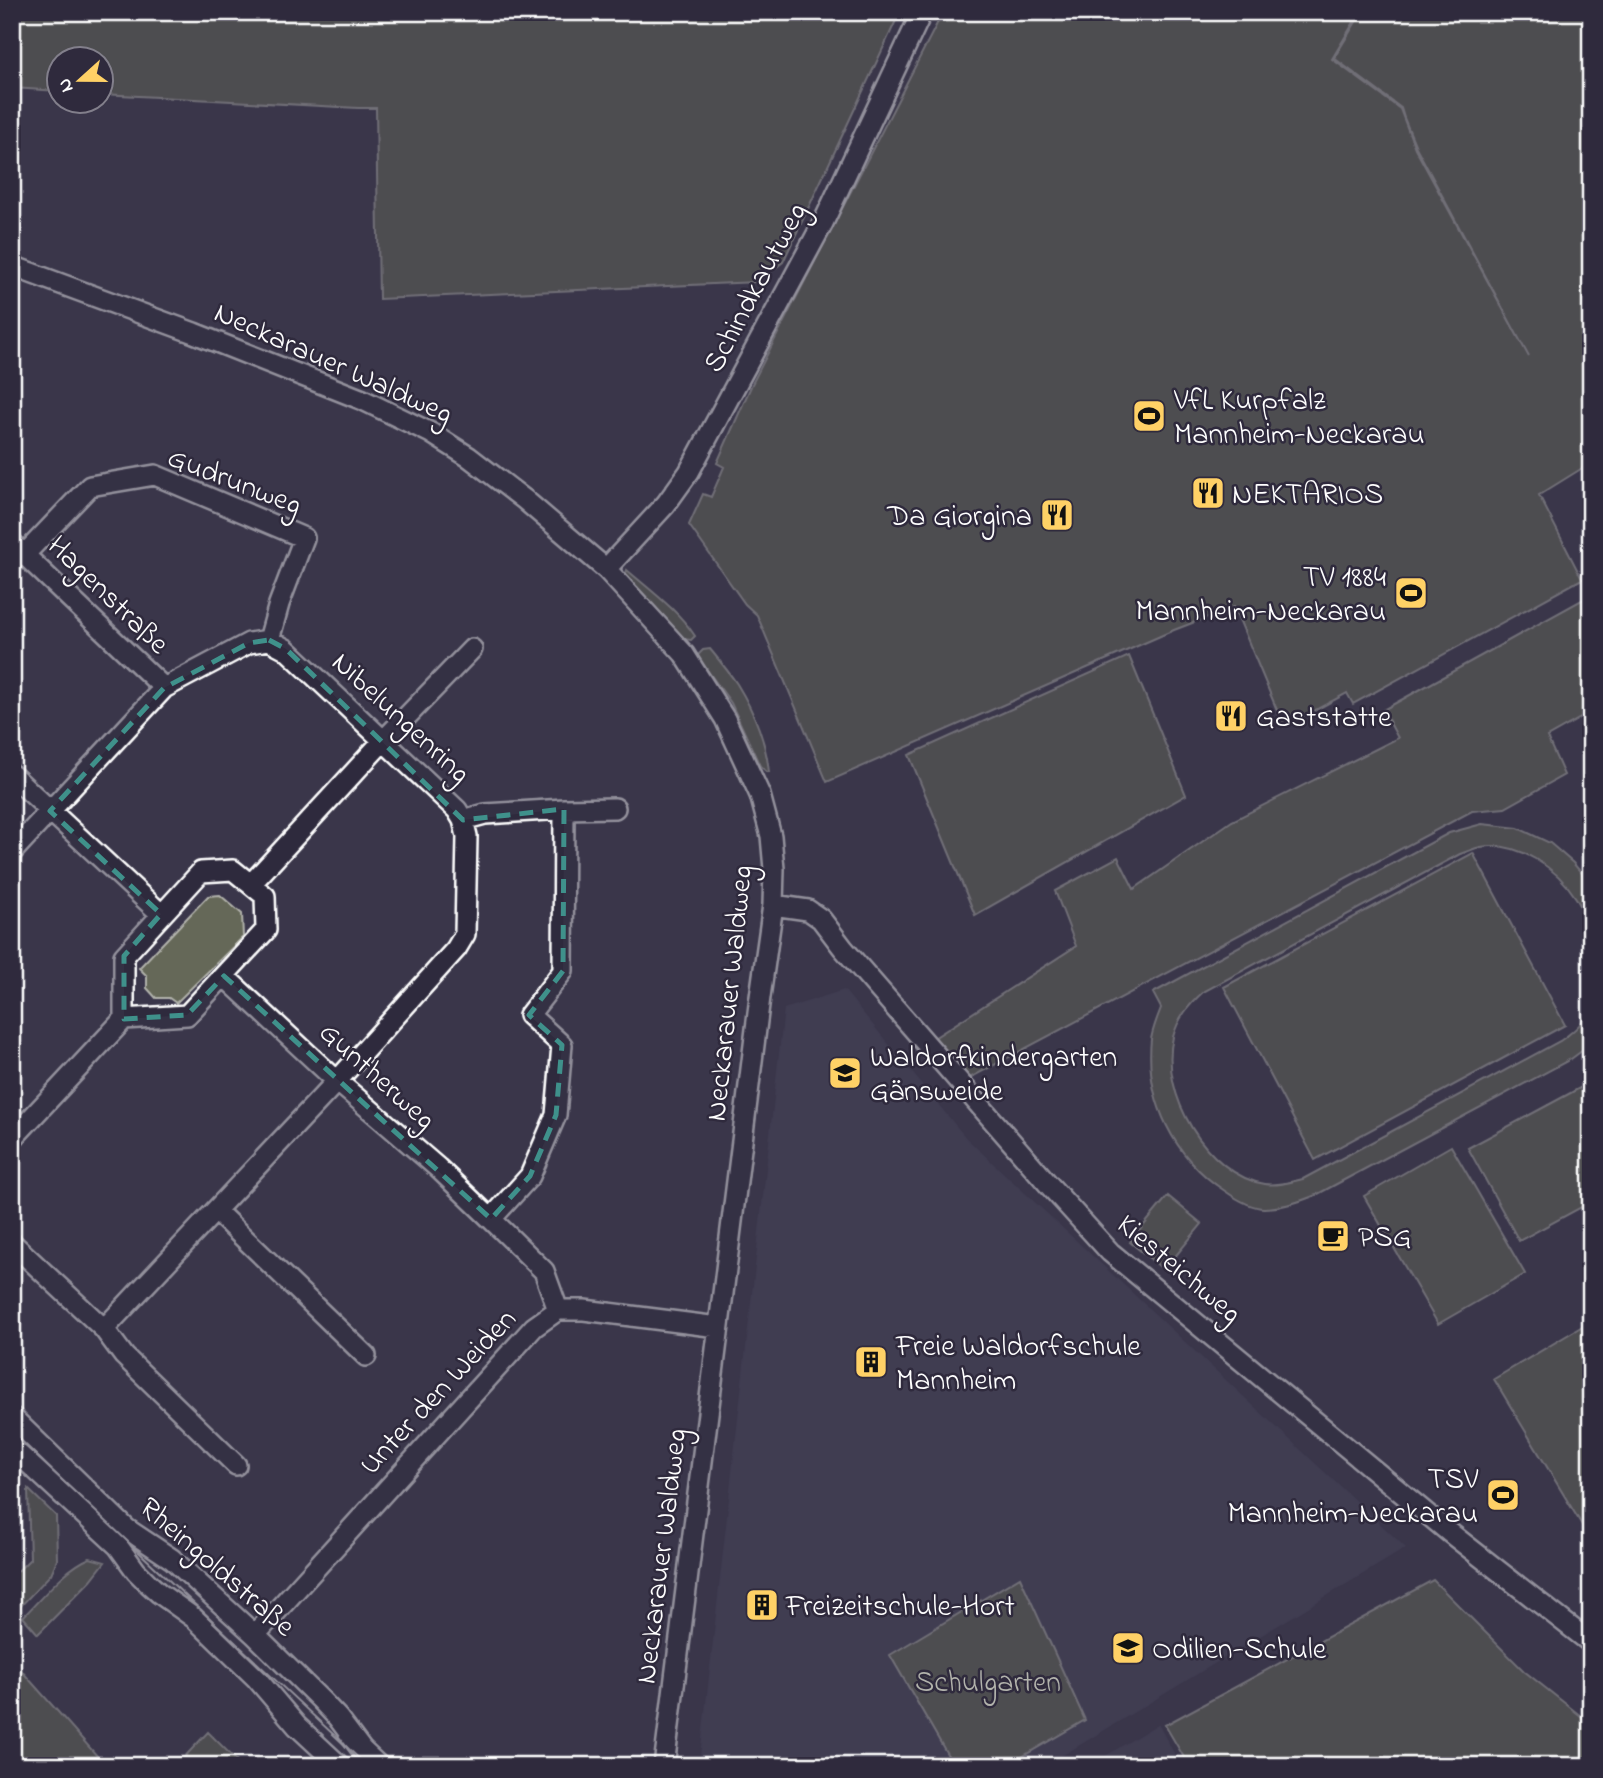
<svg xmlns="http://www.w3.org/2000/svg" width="1603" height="1778" font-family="'Indie Flower',sans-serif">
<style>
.built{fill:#47445a}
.green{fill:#656758;stroke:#b2b3ac;stroke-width:2}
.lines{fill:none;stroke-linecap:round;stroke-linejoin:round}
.minor-casing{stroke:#fff;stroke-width:24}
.minor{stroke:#2f2a3d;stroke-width:19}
.tram{stroke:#fff;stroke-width:2}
.marked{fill:none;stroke:#3f918b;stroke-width:5;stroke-dasharray:14 9;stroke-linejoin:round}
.labels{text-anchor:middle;stroke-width:5;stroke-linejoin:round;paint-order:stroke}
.street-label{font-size:30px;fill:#fff;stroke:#2f2a3d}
.poi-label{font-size:30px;fill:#fff;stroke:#2f2a3d;text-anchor:start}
.park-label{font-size:30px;fill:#b2b3ac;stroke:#2f2a3d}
</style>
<rect width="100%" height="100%" fill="#3a364a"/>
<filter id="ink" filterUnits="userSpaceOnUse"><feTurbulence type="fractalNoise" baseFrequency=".0143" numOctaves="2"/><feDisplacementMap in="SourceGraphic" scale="14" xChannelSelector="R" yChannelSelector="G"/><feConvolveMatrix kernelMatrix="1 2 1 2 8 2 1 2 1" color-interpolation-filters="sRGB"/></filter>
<g filter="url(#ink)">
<!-- built -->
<path class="built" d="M 844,990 L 966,1138 L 1406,1548 L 1045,1766 L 699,1766 L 784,1009 Z
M 1158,1724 L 1181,1766 L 1089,1766 Z"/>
<!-- green -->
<path class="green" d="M 12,12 L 900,12 L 783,262 L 757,282 L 379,299 L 376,108 L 358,108 L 102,94 L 102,60 L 60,60 L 59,91 L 12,88 Z
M 943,12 L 1360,12 L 1332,59 L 1400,109 L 1415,148 L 1529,357 L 1416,147 L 1404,118 L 1401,108 L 1334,58 L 1362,12 L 1591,12 L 1591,466 L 1589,464 L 1539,495 L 1582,579 L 1353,704 L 1347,693 L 1284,727 L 1234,607 L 1174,630 L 827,782 L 757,615 L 745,604 L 689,525 L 703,494 L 711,497 L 724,467 L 717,463 L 752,384 Z
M 627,570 C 650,590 678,610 695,636 L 691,640 L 683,639 L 625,576 Z
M 1591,595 L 1591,712 L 1547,737 L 1564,775 L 1505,808 L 1472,811 L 968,1079 L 934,1038 L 1076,946 L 1055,891 L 1118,857 L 1134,889 L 1232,821 L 1398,738 L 1383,710 Z
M 710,649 C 719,660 729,672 737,684 C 753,710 766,742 769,772 L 767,772 L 760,766 L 731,703 L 697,656 L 703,650 Z
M 1129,656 L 1186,795 L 975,915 L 909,755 Z
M 1482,824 L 1518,828 L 1550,843 L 1573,863 L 1591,884 L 1591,934 C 1587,922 1583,909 1576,898 C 1557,868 1518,841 1481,847 C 1474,848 1467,852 1460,854 L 1203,992 C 1189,1005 1178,1018 1173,1037 C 1159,1093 1207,1175 1265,1184 C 1277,1186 1291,1182 1303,1179 L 1560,1041 C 1574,1031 1584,1023 1591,1006 L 1591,1044 L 1571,1059 L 1316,1195 C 1299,1202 1282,1208 1264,1208 C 1251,1208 1235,1198 1225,1191 C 1174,1158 1145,1100 1151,1039 C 1153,1029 1157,1018 1161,1008 L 1153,993 L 1449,833 Z
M 1473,853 L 1565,1025 L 1315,1160 L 1224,987 Z
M 220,895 L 242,914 L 243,937 L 176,1003 L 169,998 L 156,998 L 147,988 L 147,976 L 139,968 L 208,896 Z
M 1591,1082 L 1591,1202 L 1519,1241 L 1468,1148 Z
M 1451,1146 L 1525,1274 L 1438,1324 L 1364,1196 Z
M 1168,1196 L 1202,1224 L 1164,1270 L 1130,1242 Z
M 1591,1321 L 1591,1540 L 1494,1379 Z
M 28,1489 L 56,1516 L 57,1560 L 51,1574 L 16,1611 L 12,1608 L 12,1577 L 30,1559 Z
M 90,1558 L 105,1562 L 91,1580 L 38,1634 L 23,1617 C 42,1598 65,1568 90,1558 Z
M 1020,1577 L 1085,1720 L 1006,1766 L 954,1766 L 890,1655 Z
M 1433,1580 L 1524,1671 L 1591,1724 L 1591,1766 L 1189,1766 L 1165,1725 Z
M 12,1660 L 106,1766 L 12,1766 Z
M 208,1732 L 242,1766 L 176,1766 Z"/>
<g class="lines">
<defs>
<path id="minor" d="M 12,266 L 194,333 L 363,400 L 431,433 L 469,457 L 525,500 L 606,569 L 684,654 L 725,719 L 760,795 L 771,836 L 774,869 L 773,905 L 760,997 L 664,1766
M 12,543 L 164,688
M 25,554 L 90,486 L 155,475 L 304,538 L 279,604 L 269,640
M 606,569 L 666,504 L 689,472 L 823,223 L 922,12
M 12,775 L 161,914
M 463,820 L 485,814 L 564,809 L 615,808
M 12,852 L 164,688 L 249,643 L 269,640 L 286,649 L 457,810 L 463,820 L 467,836 L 465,934 L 456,949 L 337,1081 L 104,1329 L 12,1243
M 251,884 L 383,741 L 472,649
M 773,905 L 808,910 L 821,919 L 843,948 L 1049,1185 L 1110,1252 L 1449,1532 L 1591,1643
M 224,976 L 337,1081 L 438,1168 L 491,1219 L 544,1271 L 558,1310
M 12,1139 L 124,1019 L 187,1015 L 266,930 L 265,896 L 233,870 L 201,872 L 124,956 L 124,1019
M 216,1211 L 366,1356
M 491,1219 L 530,1176 L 556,1115 L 562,1045 L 529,1015 L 563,971 L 564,809
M 104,1329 L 124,1356 L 236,1465
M 12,1417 L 127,1529 L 172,1559 L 255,1635 L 321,1700 L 338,1718 L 362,1750 L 379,1766
M 12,1448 L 118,1546 L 136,1571 L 149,1584 L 159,1593 L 194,1618 L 257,1679 L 297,1726 L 340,1766
M 255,1635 L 534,1327 L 558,1310 L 584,1310 L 718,1327"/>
</defs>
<!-- minor casing -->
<use href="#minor" class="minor-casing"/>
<!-- minor -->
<use href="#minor" class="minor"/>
<!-- tram -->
<path class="tram" d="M 12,1433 L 367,1766"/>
</g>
</g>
<!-- marked area -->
<path d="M0 0H1603V1778H0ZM 269,640 L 286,649 L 463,820 L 564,809 L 563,971 L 529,1015 L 562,1045 L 556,1115 L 530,1176 L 491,1219 L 224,976 L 187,1015 L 124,1019 L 124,956 L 161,914 L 50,811 L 164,688 L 249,643 Z" fill="#3a364a" fill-opacity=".55" fill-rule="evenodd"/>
<path class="marked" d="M 269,640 L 286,649 L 463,820 L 564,809 L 563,971 L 529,1015 L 562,1045 L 556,1115 L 530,1176 L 491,1219 L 224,976 L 187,1015 L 124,1019 L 124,956 L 161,914 L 50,811 L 164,688 L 249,643 Z"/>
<!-- icons -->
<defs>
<symbol id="stadium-square" viewBox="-11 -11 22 22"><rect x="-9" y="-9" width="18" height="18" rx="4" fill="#ffd166" stroke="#2f2a3d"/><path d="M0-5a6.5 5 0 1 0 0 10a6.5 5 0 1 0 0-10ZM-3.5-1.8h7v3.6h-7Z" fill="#111"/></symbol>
<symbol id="restaurant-square" viewBox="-11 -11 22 22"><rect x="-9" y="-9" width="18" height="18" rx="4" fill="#ffd166" stroke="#2f2a3d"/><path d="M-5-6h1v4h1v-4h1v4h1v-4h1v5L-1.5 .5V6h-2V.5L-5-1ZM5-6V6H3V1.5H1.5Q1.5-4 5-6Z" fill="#111"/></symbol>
<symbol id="school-square" viewBox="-11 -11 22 22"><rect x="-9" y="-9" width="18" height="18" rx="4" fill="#ffd166" stroke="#2f2a3d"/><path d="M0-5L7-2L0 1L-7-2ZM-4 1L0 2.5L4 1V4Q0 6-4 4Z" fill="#111"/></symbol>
<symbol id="cafe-square" viewBox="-11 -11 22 22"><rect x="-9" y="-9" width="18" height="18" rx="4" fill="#ffd166" stroke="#2f2a3d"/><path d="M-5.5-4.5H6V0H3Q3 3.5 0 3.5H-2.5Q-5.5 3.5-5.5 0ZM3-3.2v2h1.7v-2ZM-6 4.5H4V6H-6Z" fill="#111"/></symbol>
<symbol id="building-square" viewBox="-11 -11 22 22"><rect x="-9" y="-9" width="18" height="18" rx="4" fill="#ffd166" stroke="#2f2a3d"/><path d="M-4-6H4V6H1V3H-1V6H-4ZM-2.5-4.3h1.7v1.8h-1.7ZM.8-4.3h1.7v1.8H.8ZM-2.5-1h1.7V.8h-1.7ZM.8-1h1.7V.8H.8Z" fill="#111"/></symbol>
</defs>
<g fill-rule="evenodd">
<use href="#stadium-square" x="1130" y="397" width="38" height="38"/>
<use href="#restaurant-square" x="1189" y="474" width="38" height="38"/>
<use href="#restaurant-square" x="1038" y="496" width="38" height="38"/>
<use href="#stadium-square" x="1392" y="574" width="38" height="38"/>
<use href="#restaurant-square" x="1212" y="697" width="38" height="38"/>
<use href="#school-square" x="826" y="1054" width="38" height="38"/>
<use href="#cafe-square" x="1314" y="1217" width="38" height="38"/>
<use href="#building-square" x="852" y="1343" width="38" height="38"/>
<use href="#stadium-square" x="1484" y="1476" width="38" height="38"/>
<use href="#building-square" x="743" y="1586" width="38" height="38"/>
<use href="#school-square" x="1109" y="1629" width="38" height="38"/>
</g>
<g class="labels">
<!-- street labels -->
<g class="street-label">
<text transform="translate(754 287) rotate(-62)" y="10">Schindkautweg</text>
<text transform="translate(334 362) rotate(24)" y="10">Neckarauer Waldweg</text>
<text transform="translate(235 480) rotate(21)" y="10">Gudrunweg</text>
<text transform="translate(109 594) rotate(44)" y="10">Hagenstraße</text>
<text transform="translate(402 717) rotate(43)" y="10">Nibelungenring</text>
<text transform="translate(728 993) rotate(-84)" y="10">Neckarauer Waldweg</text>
<text transform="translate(378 1075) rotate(42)" y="10">Guntherweg</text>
<text transform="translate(1180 1268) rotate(40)" y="10">Kiesteichweg</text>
<text transform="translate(437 1391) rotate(-47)" y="10">Unter den Weiden</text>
<text transform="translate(660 1556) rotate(-83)" y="10">Neckarauer Waldweg</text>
<text transform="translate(218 1566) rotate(41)" y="10">Rheingoldstraße</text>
</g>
<!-- poi labels -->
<g class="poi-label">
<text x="1174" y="409">VfL Kurpfalz<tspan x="1174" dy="34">Mannheim-Neckarau</tspan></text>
<text x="1232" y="503">NEKTARIOS</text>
<text x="1032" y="525" text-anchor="end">Da Giorgina</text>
<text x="1386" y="586" text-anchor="end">TV 1884<tspan x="1386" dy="34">Mannheim-Neckarau</tspan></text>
<text x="1256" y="726">Gaststatte</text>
<text x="870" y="1066">Waldorfkindergarten<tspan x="870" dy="34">Gänsweide</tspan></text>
<text x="1358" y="1246">PSG</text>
<text x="896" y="1355">Freie Waldorfschule<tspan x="896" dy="34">Mannheim</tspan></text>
<text x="1478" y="1488" text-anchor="end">TSV<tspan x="1478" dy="34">Mannheim-Neckarau</tspan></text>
<text x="786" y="1615">Freizeitschule-Hort</text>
<text x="1152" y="1658">Odilien-Schule</text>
</g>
<!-- park labels -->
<g class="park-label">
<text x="988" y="1691">Schulgarten</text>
</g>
</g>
<!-- margin -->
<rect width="1603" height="1778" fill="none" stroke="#2f2a3d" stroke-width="42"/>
<rect x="21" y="21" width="1561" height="1736" fill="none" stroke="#fff" stroke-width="2.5" filter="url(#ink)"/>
<!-- north arrow -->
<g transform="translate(80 80) rotate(249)"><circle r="33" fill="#2f2a3d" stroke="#827f8b" stroke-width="2"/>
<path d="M0-5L12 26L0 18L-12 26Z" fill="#ffd166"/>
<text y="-10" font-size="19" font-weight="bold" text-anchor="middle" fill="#ffffff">N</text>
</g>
</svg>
